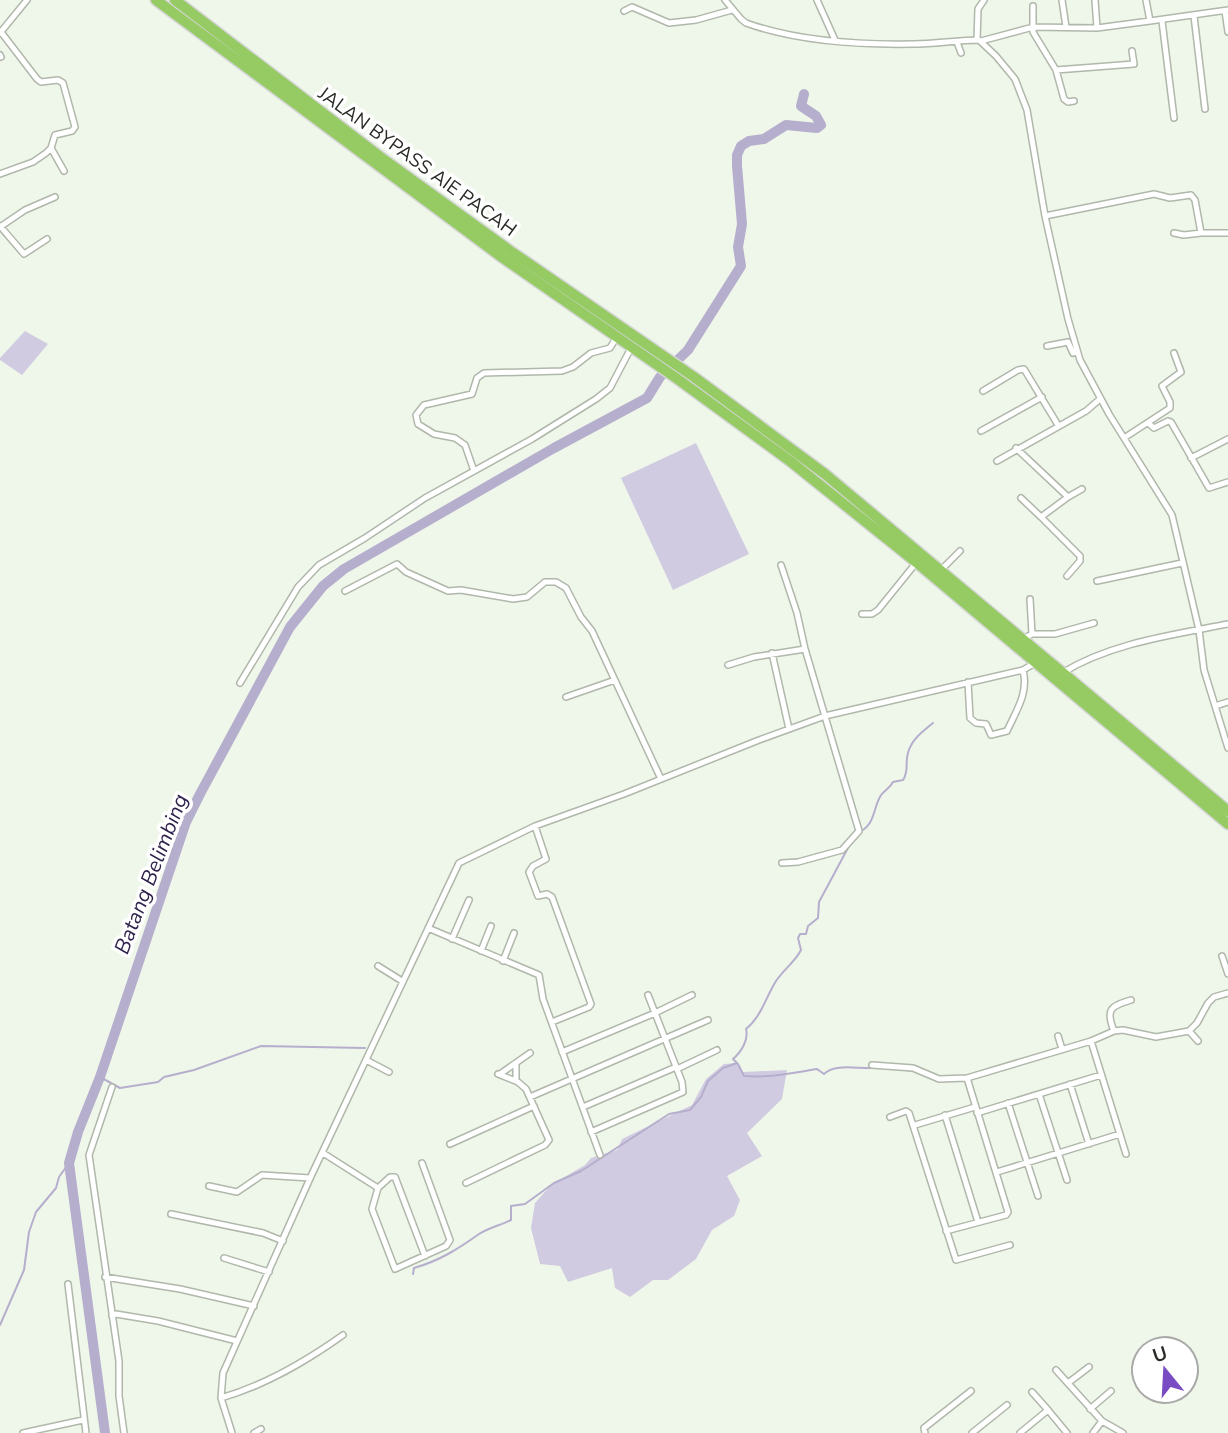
<svg xmlns="http://www.w3.org/2000/svg" width="1228" height="1433" font-family="'Nunito Sans',sans-serif">
<style>
.green{fill:#d1cbe1}
.lines{fill:none;stroke-linecap:round;stroke-linejoin:round}
.stream{stroke:#b6aecd;stroke-width:2}
.river{stroke:#b6aecd;stroke-width:10}
.street-casing{stroke:#b0b7ab;stroke-width:8}
.highway-casing{stroke:#d4d5d4;stroke-width:13}
.street{stroke:#fff;stroke-width:5}
.highway{stroke:#96cb64;stroke-width:10}
.labels{text-anchor:middle;stroke-width:7;stroke-linejoin:round;paint-order:stroke}
.street-label{font-size:19px;fill:#282b26;stroke:#fff}
.water-label{font-size:21px;font-style:italic;fill:#30224c;stroke:#fff}
</style>
<rect width="100%" height="100%" fill="#eff7ea"/>
<!-- green -->
<path class="green" d="M 25,331 L 48,344 L 22,375 L 0,360 L 0,358 Z
M 696,443 L 749,554 L 673,590 L 621,478 Z
M 737,1063 L 743,1072 L 787,1070 L 782,1099 L 747,1133 L 762,1156 L 727,1176 L 740,1200 L 734,1216 L 712,1230 L 696,1259 L 668,1280 L 653,1280 L 630,1297 L 615,1288 L 612,1268 L 568,1282 L 560,1266 L 540,1264 L 531,1228 L 535,1203 L 551,1185 L 585,1165 L 591,1158 L 617,1150 L 622,1139 L 692,1105 L 706,1079 L 724,1064 Z"/>
<g class="lines">
<!-- stream -->
<path class="stream" d="M 861,831 C 875,824 873,808 881,795 C 885,790 890,788 893,782 L 903,780 C 908,773 906,767 907,758 C 909,741 921,733 933,723
M 738,1064 L 744,1076 C 769,1078 792,1073 817,1069 L 824,1074 C 835,1063 857,1069 874,1068
M 893,1068 L 912,1071
M 100,1077 L 120,1088 L 158,1082 L 164,1077 L 194,1070 L 261,1046 L 365,1048
M 413,1274 L 414,1268 C 439,1261 458,1249 479,1234 C 488,1228 501,1225 511,1220 L 511,1206 L 525,1204 L 554,1183 L 581,1171 L 669,1114 L 690,1110 L 701,1097 L 708,1081 L 723,1068 L 737,1063 L 733,1059 C 741,1052 749,1040 746,1029 C 761,1017 766,997 776,981 C 784,969 795,962 801,950 L 798,938 L 800,934 L 806,934 L 808,926 L 818,918 L 819,902 L 849,846
M 0,1325 L 24,1270 L 29,1232 L 36,1212 L 56,1188 L 59,1177 L 69,1163"/>
<!-- river -->
<path class="river" d="M 105,1433 L 69,1163 L 78,1132 L 100,1077 L 186,822 L 200,794 L 290,627 L 323,586 L 344,569 L 554,448 L 647,398 L 660,377 L 688,350 L 741,266 L 738,247 L 742,224 L 737,166 L 737,155 L 741,146 L 749,141 L 764,139 L 786,125 L 817,128 L 821,125 L 816,116 L 801,106 L 804,94"/>
<defs>
<path id="street" d="M 725,0 L 741,19 L 746,23 C 796,41 861,45 914,44 C 935,44 958,40 979,40 L 996,56 L 1015,79 L 1027,110 L 1045,216 L 1068,319 L 1080,360 L 1109,414 L 1172,515 L 1199,630 L 1204,670 L 1228,748
M 817,0 L 835,40
M 1062,0 L 1066,27
M 1095,0 L 1097,28
M 1146,0 L 1150,21 L 1228,10
M 1033,6 L 1033,32 L 1056,70 L 1134,64 L 1132,51
M 624,11 L 632,7 L 669,23 L 696,20 L 732,10
M 1225,11 L 1228,32
M 1194,16 L 1205,109
M 1162,21 L 1174,118
M 0,33 L 27,0
M 977,40 L 978,9 L 984,0
M 981,41 L 1033,27 L 1097,28 L 1150,21
M 957,42 L 961,53
M 0,55 L 1,57
M 1056,70 L 1064,99 L 1068,102 L 1074,101
M 51,148 L 64,171
M 0,174 L 33,162 L 46,153 L 51,148 L 55,135 L 72,131 L 75,127 L 63,83 L 58,80 L 41,82 L 37,79 L 1,32
M 1045,216 L 1154,194 L 1170,198 L 1191,195 L 1195,200 L 1201,233 L 1228,233
M 0,226 L 24,254 L 47,239
M 0,227 L 25,210 L 55,197
M 1174,233 L 1184,235 L 1201,233
M 1047,346 L 1068,342 L 1073,353 L 1077,350
M 983,391 L 1018,370 L 1024,369 L 1058,425
M 1148,423 L 1154,428 L 1168,421 L 1171,422 L 1209,488 L 1228,482
M 981,431 L 1042,397
M 1124,438 L 1170,408 L 1170,402 L 1162,386 L 1181,372 L 1174,353
M 1016,448 L 1068,497 L 1041,517 L 1080,556 L 1080,561 L 1067,576
M 1191,458 L 1228,439
M 997,461 L 1086,411 L 1100,399
M 474,471 L 465,445 L 455,438 L 434,434 L 418,424 L 416,415 L 424,405 L 472,394 L 477,378 L 484,373 L 562,371 L 573,367 L 591,353 L 610,348 L 616,338
M 1068,497 L 1082,489
M 1021,498 L 1041,517
M 781,565 L 797,613 L 805,649
M 941,570 L 960,551
M 1097,581 L 1182,563
M 345,591 L 397,564 L 406,572 L 448,591 L 461,590 L 513,599 L 527,597 L 545,582 L 556,582 L 566,588 L 581,617 L 592,631 L 661,779
M 1030,599 L 1032,634
M 862,614 L 872,614 L 878,610 L 916,563
M 1023,639 L 1032,634 L 1055,634 L 1094,623
M 772,653 L 789,729
M 728,665 L 754,657 L 805,649 L 859,831 L 842,850 L 798,862 L 782,863
M 1062,673 C 1111,643 1172,635 1228,624
M 968,682 L 970,718 L 976,723 L 986,724 L 991,735 L 1007,731 C 1016,711 1029,693 1023,670
M 240,683 L 298,587 L 319,565 L 365,538 L 425,498 L 532,439 L 596,399 L 610,388 L 631,348
M 566,697 L 615,680
M 1215,706 L 1228,702
M 535,826 L 546,859 L 533,866 L 529,872 L 538,896 L 547,894 L 552,897 L 591,1004 L 589,1007 L 552,1022
M 428,928 L 539,975 L 543,999 L 600,1155
M 452,939 L 469,900
M 481,951 L 491,926
M 1222,956 L 1228,974
M 503,961 L 514,933
M 378,966 L 402,981
M 648,995 L 655,1013 L 692,995
M 1114,1031 C 1105,1009 1111,1006 1131,1000
M 1189,1031 L 1198,1041
M 1058,1036 L 1062,1049
M 1091,1041 L 1126,1154
M 562,1052 L 655,1013 L 682,1082 L 683,1092 L 591,1132
M 366,1060 L 389,1072
M 516,1063 L 516,1081
M 872,1065 L 913,1068 L 939,1079 L 967,1078
M 677,1069 L 717,1050
M 500,1074 L 530,1053
M 1070,1084 L 1089,1144
M 112,1087 L 89,1155 L 119,1361 L 119,1396 L 124,1433
M 1039,1094 L 1067,1180
M 530,1097 L 708,1020
M 1008,1103 L 1038,1196
M 583,1107 L 676,1067
M 977,1113 L 1101,1075
M 945,1115 L 978,1222
M 890,1117 L 906,1111 L 909,1113 L 956,1260 L 1010,1245
M 915,1125 L 975,1107
M 450,1144 L 534,1106
M 323,1153 L 378,1188 L 390,1177 L 395,1177 L 425,1256
M 997,1172 L 1120,1134
M 466,1183 L 545,1145 L 549,1140 L 526,1089 L 518,1082 L 498,1074
M 209,1186 L 237,1192 L 262,1175 L 310,1178
M 378,1188 L 372,1209 L 395,1269 L 446,1246 L 450,1240 L 422,1163
M 171,1214 L 263,1233 L 283,1241
M 946,1231 L 1006,1215 L 1008,1212 L 967,1078 L 1091,1041 L 1114,1031 L 1123,1030 L 1156,1037 L 1189,1031 L 1197,1023 L 1208,1003 L 1214,997 L 1228,993
M 224,1258 L 269,1272
M 105,1277 L 180,1289 L 254,1306
M 68,1284 L 86,1433
M 112,1316 L 116,1314 L 158,1321 L 237,1341
M 1056,1370 L 1102,1421 L 1123,1433
M 1068,1383 L 1089,1367
M 1032,1392 L 1048,1410
M 221,1398 C 266,1385 305,1362 343,1335
M 1090,1409 L 1111,1391
M 23,1433 L 83,1420
M 232,1433 L 221,1398 L 223,1373 L 312,1174 L 459,863 L 535,826 L 624,794 L 759,740 L 825,716 L 1023,670 L 1035,663
M 254,1433 L 261,1429
M 925,1433 L 924,1428 L 971,1391
M 972,1433 L 1007,1405
M 1020,1433 L 1048,1410 L 1067,1433
M 1093,1433 L 1102,1421"/>
<path id="highway" d="M 156,0 L 503,258 L 679,380 L 790,461 L 916,562 L 1228,824
M 175,0 L 379,156 L 509,250 L 694,377 L 825,474 L 1228,811"/>
</defs>
<!-- street casing -->
<use href="#street" class="street-casing"/>
<!-- highway casing -->
<use href="#highway" class="highway-casing"/>
<!-- street -->
<use href="#street" class="street"/>
<!-- highway -->
<use href="#highway" class="highway"/>
</g>
<g class="labels">
<!-- street labels -->
<g class="street-label">
<text transform="translate(418 161) rotate(36)" y="7">JALAN BYPASS AIE PACAH</text>
</g>
<!-- water labels -->
<g class="water-label">
<text transform="translate(151 874) rotate(-69)" y="7">Batang Belimbing</text>
</g>
</g>
<!-- north arrow -->
<g transform="translate(1165 1370) rotate(342)"><circle r="33" fill="#ffffff" stroke="#a9aaa8" stroke-width="2"/>
<path d="M0-5L12 26L0 18L-12 26Z" fill="#7a4cc4"/>
<text y="-10" font-size="19" font-weight="bold" text-anchor="middle" fill="#282b26">U</text>
</g>
</svg>
